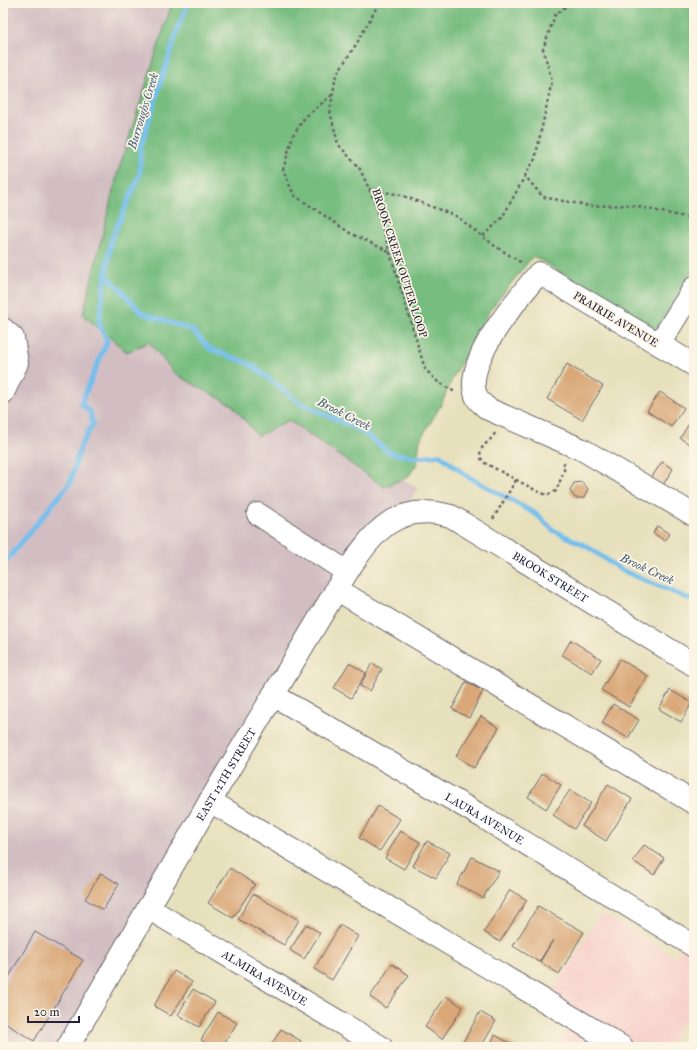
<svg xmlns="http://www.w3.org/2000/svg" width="697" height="1050" font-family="'IM FELL Great Primer',serif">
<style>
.built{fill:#f7d0cb}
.industrial{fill:#d2bec2}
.forest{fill:#78bd80;stroke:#4d705e}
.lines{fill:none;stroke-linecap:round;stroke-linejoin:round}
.stream{stroke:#73beed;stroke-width:5}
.building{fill:#d9a778}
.minor-casing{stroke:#676468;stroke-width:24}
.path{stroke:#676468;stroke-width:2.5;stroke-dasharray:3 3;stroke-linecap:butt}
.minor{stroke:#fff;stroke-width:22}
.labels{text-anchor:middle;stroke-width:3.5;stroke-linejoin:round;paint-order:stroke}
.street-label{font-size:11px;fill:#22223b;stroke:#fcf5e5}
.water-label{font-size:12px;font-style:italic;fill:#3e5979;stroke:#fcf5e5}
</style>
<rect width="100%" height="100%" fill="#fcf5e5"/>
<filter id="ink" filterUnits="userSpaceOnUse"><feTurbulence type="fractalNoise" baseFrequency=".025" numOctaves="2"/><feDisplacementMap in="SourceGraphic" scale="8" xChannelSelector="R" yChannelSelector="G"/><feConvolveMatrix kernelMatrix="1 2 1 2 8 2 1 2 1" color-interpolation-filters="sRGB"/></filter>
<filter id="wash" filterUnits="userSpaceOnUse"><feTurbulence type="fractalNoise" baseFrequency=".012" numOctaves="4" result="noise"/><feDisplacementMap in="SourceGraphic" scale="16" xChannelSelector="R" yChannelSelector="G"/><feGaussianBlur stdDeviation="0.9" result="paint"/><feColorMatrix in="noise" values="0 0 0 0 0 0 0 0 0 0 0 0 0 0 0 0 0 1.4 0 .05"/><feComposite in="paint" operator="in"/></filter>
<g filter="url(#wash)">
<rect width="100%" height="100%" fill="#e7e0bc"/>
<!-- built -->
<path class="built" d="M 601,913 L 676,958 L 686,941 L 694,946 L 694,1004 L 668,1047 L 557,1047 L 571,1023 L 550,997 Z"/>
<!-- industrial -->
<path class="industrial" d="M 3,3 L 206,3 L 123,311 L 418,488 L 406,507 L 396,510 L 57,1047 L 3,1047 Z"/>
<!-- forest -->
<path class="forest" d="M 172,3 L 694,3 L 694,269 L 657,329 L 533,256 L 490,310 L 454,375 L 441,405 L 420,440 L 417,464 L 408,477 L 384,487 L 289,420 L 258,436 L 232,405 L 175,374 L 149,342 L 127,352 L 83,315 L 117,175 Z"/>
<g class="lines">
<!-- stream -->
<path class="stream" d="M 105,273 L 142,313 L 192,330 L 210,349 L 250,364 L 300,403 L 360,430 L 390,453 L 416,457 L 440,455 L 467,476 L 536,514 L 553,530 L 588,547 L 621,570 L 694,601
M 3,565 L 70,483 L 81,445 L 93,424 L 90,412 L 81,404 L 107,341 L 99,323 L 111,240 L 140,174 L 140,149 L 177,31 L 188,3"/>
</g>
<g id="blocks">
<!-- building -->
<path class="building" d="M 567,364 L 603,386 L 582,420 L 547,399 Z
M 660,392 L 684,408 L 671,427 L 647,411 Z
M 694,416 L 694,447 L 680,438 Z
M 662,462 L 673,469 L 663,485 L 651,478 Z
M 582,482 L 588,489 L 584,498 L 575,498 L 570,491 L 574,483 Z
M 657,526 L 670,534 L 665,541 L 653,533 Z
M 571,640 L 601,659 L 592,673 L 562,655 Z
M 620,659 L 648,676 L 629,707 L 601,690 Z
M 349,663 L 366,673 L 351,698 L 334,688 Z
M 372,663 L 382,669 L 370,691 L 360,686 Z
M 466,682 L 483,691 L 469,718 L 452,709 Z
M 670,690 L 692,703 L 681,722 L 659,709 Z
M 613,704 L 639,720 L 628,738 L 602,723 Z
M 481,716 L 499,728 L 474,768 L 456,756 Z
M 543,773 L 561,785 L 546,809 L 528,797 Z
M 608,784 L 632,799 L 606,841 L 582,826 Z
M 570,790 L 591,803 L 574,829 L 553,815 Z
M 378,806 L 400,819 L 380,851 L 359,838 Z
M 400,831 L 420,842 L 404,869 L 385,858 Z
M 427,841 L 450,853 L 436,878 L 413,866 Z
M 644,845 L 664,858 L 654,875 L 633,861 Z
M 472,857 L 499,871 L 483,898 L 457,884 Z
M 230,868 L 255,884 L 233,918 L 208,903 Z
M 101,873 L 119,884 L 103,910 L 85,899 Z
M 510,890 L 527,900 L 500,942 L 484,932 Z
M 253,894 L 299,920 L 284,945 L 238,919 Z
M 538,906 L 584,932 L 559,974 L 540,962 L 553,940 L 539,962 L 513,946 Z
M 306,924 L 320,933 L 304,959 L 290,950 Z
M 340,925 L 358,936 L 332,980 L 314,969 Z
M 35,932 L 83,960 L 34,1041 L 3,1022 L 3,987 Z
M 392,964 L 409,975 L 386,1008 L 370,997 Z
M 174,971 L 192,982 L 171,1016 L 154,1006 Z
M 193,989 L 215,1002 L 199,1027 L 178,1015 Z
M 446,996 L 463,1007 L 442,1039 L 425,1027 Z
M 218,1012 L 237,1023 L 222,1047 L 213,1047 L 201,1040 Z
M 480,1012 L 496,1021 L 481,1047 L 467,1047 L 462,1044 Z
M 281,1029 L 301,1041 L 297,1047 L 270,1047 Z
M 495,1035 L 517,1047 L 489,1047 Z"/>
</g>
</g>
<g filter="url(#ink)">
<use href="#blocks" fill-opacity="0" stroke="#676468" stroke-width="1"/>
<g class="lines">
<defs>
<g id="minor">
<path d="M 3,329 L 13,338 L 17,363 L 3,393"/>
<path d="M 659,344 L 694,288"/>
<path d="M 694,365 L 539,273 C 518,299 460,364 477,398 C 479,402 485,406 488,409 L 583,450 L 694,515"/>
<path d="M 258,514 L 347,572"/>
<path d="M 336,589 L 694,803"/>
<path id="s1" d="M 273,695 L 483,817 L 694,946"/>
<path d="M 210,801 L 622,1047"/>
<path id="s2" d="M 148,908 L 381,1047"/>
<path id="s3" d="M 68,1047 L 210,801 L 347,572 C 373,531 398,501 451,516 L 694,665"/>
</g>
</defs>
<!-- minor casing -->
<use href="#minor" class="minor-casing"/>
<!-- path -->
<path class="path" d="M 379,3 L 357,43 L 336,75 L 330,111 L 338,144 L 360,169 L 374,200 L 425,369 L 439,383 L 455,392
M 570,3 L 555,15 L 543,49 L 552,81 L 535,159 L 525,176 L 543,197 L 590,206 L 630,205 L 694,219
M 332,95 L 305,117 L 293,135 L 283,170 L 294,195 L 350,233 L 390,252
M 369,189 L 401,195 L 456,216 L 495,246 L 522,263
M 483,236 L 502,218 L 525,176
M 495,433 C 490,444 474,446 483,462 L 537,491 L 547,495 L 556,491 L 564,471 L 564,462
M 493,519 L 516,480"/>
<!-- minor -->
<use href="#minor" class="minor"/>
</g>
</g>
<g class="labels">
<!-- street labels -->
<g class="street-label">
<text transform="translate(400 263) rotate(72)" y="4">BROOK CREEK OUTER LOOP</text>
<text transform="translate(616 319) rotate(31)" y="4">PRAIRIE AVENUE</text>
<text dy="4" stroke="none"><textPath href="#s3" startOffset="797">BROOK STREET</textPath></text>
<text dy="4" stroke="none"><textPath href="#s3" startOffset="315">EAST 12TH STREET</textPath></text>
<text dy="4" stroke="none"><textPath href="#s1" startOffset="245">LAURA AVENUE</textPath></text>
<text dy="4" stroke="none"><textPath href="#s2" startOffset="136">ALMIRA AVENUE</textPath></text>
</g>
<!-- water labels -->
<g class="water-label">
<text transform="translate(143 111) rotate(-73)" y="4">Burroughs Creek</text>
<text transform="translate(344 414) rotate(27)" y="4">Brook Creek</text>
<text transform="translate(647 569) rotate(25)" y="4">Brook Creek</text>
</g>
</g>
<!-- margin -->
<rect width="697" height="1050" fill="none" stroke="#fcf5e5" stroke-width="16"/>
<!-- scale -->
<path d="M28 1016v6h51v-6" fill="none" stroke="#22223b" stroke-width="2"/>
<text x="34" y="1016" font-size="12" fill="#22223b" stroke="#fcf5e5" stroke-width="3" paint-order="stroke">20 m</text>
</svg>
